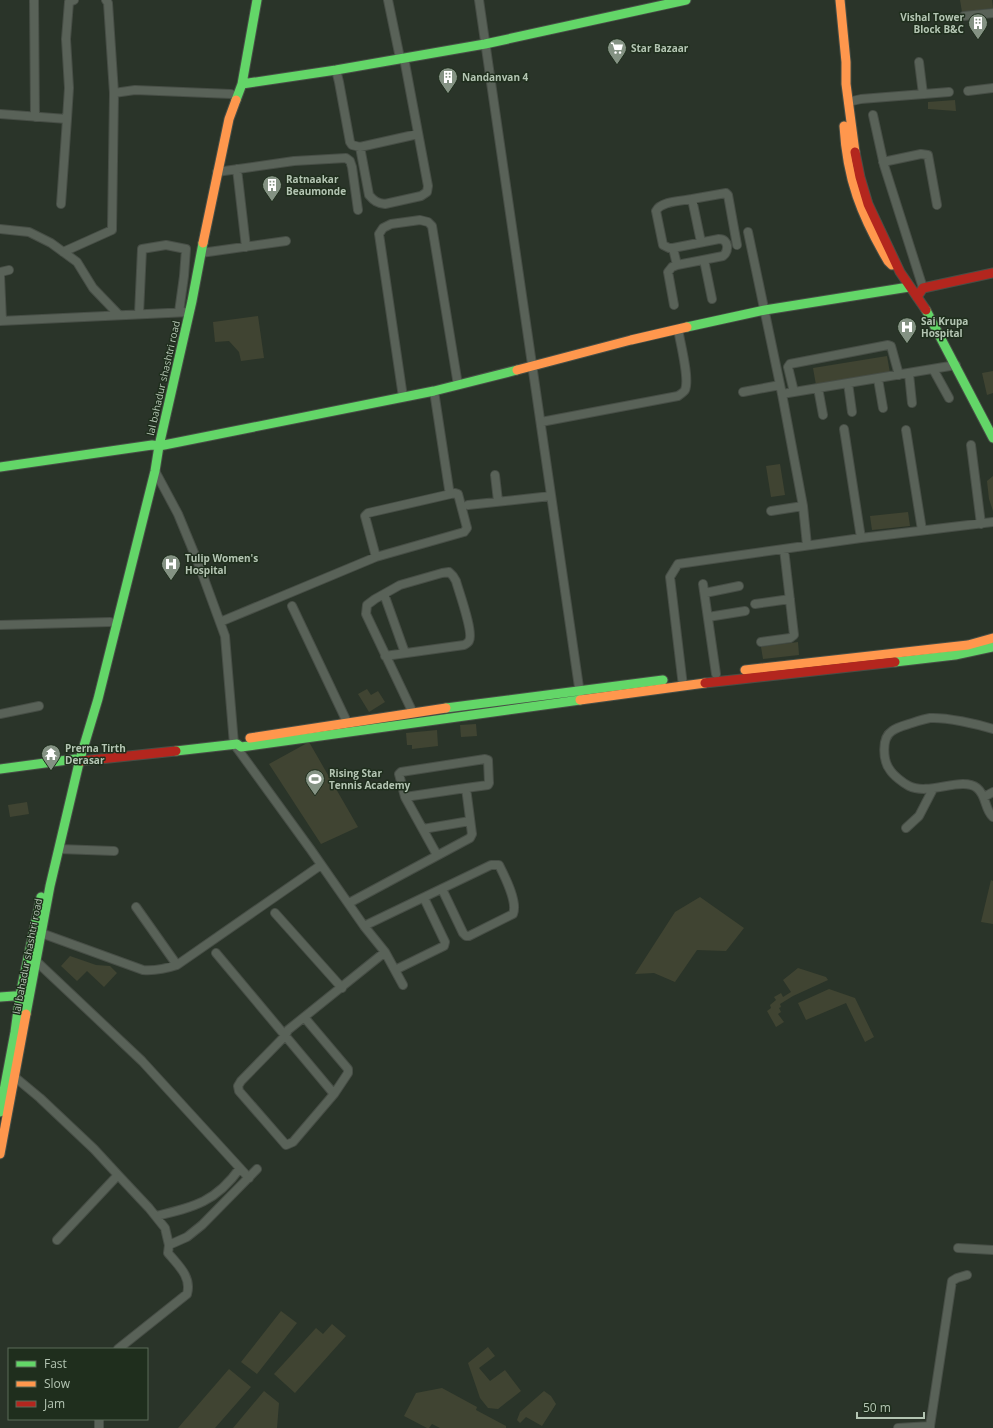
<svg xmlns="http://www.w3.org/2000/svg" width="993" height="1428" font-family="'Open Sans',sans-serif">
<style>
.grass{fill:#404432}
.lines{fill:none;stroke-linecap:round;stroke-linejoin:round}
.street-casing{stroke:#474e46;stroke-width:10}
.fast-casing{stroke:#474e46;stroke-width:11}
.slow-casing{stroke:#474e46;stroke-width:11}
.jam-casing{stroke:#474e46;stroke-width:11}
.street{stroke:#596258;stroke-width:8}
.fast{stroke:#63d668;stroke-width:9}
.slow{stroke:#ff974d;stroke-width:9}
.jam{stroke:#b3261e;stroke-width:9}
.labels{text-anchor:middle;stroke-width:3;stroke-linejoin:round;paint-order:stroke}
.poi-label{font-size:10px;font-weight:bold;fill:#b4c5b3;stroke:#1f2e1d;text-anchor:start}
.street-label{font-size:10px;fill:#b4c5b3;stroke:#1f2e1d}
</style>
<rect width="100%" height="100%" fill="#2a3429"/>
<!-- grass -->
<path class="grass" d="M 960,0 L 992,0 L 993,8 L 962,12 Z
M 955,100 L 956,111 L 928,109 L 928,102 Z
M 258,316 L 264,358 L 241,361 L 239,352 L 229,341 L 215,342 L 213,322 Z
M 887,356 L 890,373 L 816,385 L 813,368 Z
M 993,371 L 993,393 L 987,395 L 982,373 Z
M 780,464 L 785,495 L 771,497 L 766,466 Z
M 993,476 L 993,511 L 989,499 L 987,481 Z
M 908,512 L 910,526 L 872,530 L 870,516 Z
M 798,642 L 799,655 L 763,659 L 761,647 Z
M 367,689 L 371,695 L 378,691 L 385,702 L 369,712 L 358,694 Z
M 476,724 L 477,736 L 461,737 L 460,725 Z
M 437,730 L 438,746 L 412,749 L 412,745 L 407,745 L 406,733 Z
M 309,742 L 358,827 L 321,844 L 269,764 Z
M 27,802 L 29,814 L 10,817 L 8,805 Z
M 991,880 L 993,881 L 993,924 L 981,922 Z
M 700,897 L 744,928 L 726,951 L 697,950 L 675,982 L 654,973 L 635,974 L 675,912 Z
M 70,956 L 96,965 L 110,966 L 117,973 L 104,987 L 87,971 L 77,981 L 61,966 Z
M 798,968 L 826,977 L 828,980 L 793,996 L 780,1004 L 781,1007 L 779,1008 L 781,1012 L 778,1014 L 784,1022 L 776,1027 L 767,1011 L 771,1008 L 770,1005 L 776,1000 L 774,997 L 781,993 L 783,997 L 791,992 L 783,980 Z
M 829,989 L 855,998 L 874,1037 L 865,1042 L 846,1003 L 806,1020 L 798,1003 Z
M 281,1311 L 297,1323 L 257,1374 L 241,1362 Z
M 332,1324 L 346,1336 L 295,1393 L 274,1374 L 316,1328 L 323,1334 Z
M 488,1347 L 495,1356 L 479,1368 L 490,1381 L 505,1370 L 521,1391 L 498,1409 L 488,1408 L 480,1398 L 468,1363 Z
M 229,1369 L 251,1387 L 215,1428 L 178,1428 Z
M 442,1388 L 477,1407 L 476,1410 L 506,1426 L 506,1428 L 440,1428 L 432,1424 L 429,1428 L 427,1428 L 404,1416 L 416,1393 Z
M 264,1391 L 279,1403 L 277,1428 L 233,1428 Z
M 544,1391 L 551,1396 L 556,1404 L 542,1426 L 526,1417 L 520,1423 L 517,1420 L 520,1412 Z"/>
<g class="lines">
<defs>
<path id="street" d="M 34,0 L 35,117
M 106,0 L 108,3 L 114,93
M 388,0 L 400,58
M 479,0 L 580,694
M 964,16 L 993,13
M 919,62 L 923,94
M 336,70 L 339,82 L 350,142 L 352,145 L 360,147 L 418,134
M 968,91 L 993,88
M 848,102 L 861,99 L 949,92
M 0,114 L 67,119 L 61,204
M 873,115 L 884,165 L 923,288
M 67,119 L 69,88 L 66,39 L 69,2 L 74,0
M 360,147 L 369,195 C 374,201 377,203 385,204 L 421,196 L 427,192 L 428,186 L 404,58
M 883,162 L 921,154 L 928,155 L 937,205
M 237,169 L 246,247
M 217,172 L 294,161 L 346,158 L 350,161 L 352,167 L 358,210
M 0,229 L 29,232 L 51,243 L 77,262 L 93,288 L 119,315
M 748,232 L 782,394 L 803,506 L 807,545
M 719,239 C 729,239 729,251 723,256 L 677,265 L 673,248 Z
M 701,242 L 692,199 L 726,193 L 728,195 L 737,245
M 673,248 L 669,248 L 663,245 L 656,211 C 661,201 681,201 692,199
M 63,252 L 112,230 L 114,93 L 135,90 L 231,94
M 201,253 L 286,241
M 704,260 L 712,299
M 674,305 L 668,272 L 672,267 L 677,265
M 139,314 L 142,249 L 166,245 L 186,249 L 184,276 L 179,312
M 0,321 L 189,312
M 2,321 L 0,276 L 1,272 L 9,270
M 933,369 L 949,398
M 909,374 L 912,403
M 878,379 L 883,408
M 848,383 L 852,412
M 818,388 L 823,415
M 434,391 L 449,489
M 743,392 L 780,385
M 794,392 L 788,367 L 790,364 L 888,345 L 891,346 L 899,375
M 782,394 L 956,365
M 403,397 L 379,234 L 383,228 L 391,224 L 420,220 L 428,222 L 432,226 L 458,385
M 541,422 L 678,396 C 681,394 684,392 685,390 C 690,379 680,342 678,329
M 844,429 L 861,538
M 906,430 L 922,530
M 971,445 L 981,524
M 155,471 L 178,514 L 199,565 L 225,636 L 234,744 L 311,850 L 364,926 L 385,952 L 403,985
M 495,475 L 498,501
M 468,505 L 551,496
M 771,511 L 803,506
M 703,584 L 716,674
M 705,593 L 739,586
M 384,594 L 375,599 L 367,605 L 366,614 L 413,713
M 755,604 L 790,599
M 292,606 L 347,722
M 708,617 L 745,611
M 220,622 L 376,557 L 464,532 L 467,528 L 458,494 L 455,493 L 368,513 L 365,516 L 376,557
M 0,625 L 110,622
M 761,642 L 790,638 L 794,635 L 784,549
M 385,656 L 464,645 C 466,644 468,643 469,641 C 474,633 459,592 456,581 L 453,576 L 449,572 L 442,573 L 400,585 L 384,594 L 405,653
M 683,686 L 670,577 L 678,564 L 861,538 L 993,522
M 0,714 L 39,706
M 993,729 C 977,724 946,717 930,718 C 924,719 918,721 912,723 C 906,725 897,727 892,731 C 881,738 883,761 890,770 C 893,775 903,783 909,786 C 929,796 962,776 977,788 C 987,796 984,809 993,817
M 984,797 L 993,792
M 906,828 L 919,816 L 933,789
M 423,829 L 470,821
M 59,849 L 114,851
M 437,855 L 405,797 L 399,774 L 401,772 L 485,759 L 488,760 L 489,783 L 488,785 L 466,788
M 349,903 L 470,838 L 472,834 L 466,788 L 405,797
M 136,907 L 177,965
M 275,913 L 342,988
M 364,926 L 491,865 L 499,865 C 505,877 518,902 513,914 L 469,936 L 466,936 L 463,933 L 442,889
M 41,933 L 143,970 C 156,971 165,969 177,965 L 321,865
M 216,953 L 334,1094
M 36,961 L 142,1061 L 249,1178
M 395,970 L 444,946 L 445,942 L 424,898
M 304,1017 L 348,1069 L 348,1073 L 334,1094 L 293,1142 L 286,1145 L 239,1091 L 238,1086 L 241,1081 L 285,1036 L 288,1030 L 385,952
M 16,1078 L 40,1098 L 94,1149 L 118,1175
M 156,1216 C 194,1207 216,1202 240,1168
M 57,1240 L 118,1175 L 149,1208 L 165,1228 L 169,1245
M 958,1248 L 993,1250
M 118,1349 L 187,1294 C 192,1277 178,1265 168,1253 L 169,1245 L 187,1237 L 202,1225 L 257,1169
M 99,1419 L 99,1428
M 930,1426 L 952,1281 L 957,1278 L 967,1275
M 898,1428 L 930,1426 L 930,1428"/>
<path id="fast" d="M 242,84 L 336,70 L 485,44 L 686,0
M 236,100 L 242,84 L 257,0
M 926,310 L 993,438
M 687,327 L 765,310 L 909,287
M 0,467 L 152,445 L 159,446 L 434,391 L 517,370
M 895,662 L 955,655 L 993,647
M 446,708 L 663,680
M 176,751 L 237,744 L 241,747 L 580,700
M 80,759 L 98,699 L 155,471 L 159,446 L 192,301 L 203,243
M 0,769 L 75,759
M 0,997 L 27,995
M 26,1014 L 50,886 L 79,763
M 0,1112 L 15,1032 L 20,995 L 41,897"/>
<path id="slow" d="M 840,0 L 846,62 L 846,84 L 855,152
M 844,126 C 847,179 861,215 888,261 L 892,265
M 203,243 L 229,119 L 236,100
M 517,370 L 631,340 L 687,327
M 745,670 L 968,645 L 993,638
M 580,700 L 705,683
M 250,738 L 446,708
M 0,1154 L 26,1014"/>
<path id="jam" d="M 855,152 L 860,177 L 868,204 L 900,272 L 926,310
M 917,297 L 923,288 L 993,273
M 705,683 L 895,662
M 81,761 L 176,751"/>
</defs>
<!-- street casing -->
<use href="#street" class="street-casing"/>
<!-- fast casing -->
<use href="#fast" class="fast-casing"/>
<!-- slow casing -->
<use href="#slow" class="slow-casing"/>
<!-- jam casing -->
<use href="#jam" class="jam-casing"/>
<!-- street -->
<use href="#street" class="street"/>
<!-- fast -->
<use href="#fast" class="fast"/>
<!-- slow -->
<use href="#slow" class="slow"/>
<!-- jam -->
<use href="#jam" class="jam"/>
</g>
<!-- icons -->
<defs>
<symbol id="building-pin" viewBox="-11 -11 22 30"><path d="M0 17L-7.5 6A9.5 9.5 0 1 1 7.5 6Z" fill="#849283" stroke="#1f2e1d"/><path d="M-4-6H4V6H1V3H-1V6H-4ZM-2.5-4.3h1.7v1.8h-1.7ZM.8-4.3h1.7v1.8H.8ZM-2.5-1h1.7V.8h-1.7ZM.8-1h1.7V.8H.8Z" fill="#fff"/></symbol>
<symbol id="supermarket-pin" viewBox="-11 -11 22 30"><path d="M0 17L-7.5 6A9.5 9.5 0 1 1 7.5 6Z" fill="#849283" stroke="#1f2e1d"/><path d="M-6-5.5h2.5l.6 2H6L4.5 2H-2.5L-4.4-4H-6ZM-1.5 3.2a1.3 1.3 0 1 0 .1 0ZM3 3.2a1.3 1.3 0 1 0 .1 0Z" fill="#fff"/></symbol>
<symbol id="hospital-pin" viewBox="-11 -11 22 30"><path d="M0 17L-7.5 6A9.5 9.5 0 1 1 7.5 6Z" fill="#849283" stroke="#1f2e1d"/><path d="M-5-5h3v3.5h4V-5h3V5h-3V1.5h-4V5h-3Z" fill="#fff"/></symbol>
<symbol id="temple-pin" viewBox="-11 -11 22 30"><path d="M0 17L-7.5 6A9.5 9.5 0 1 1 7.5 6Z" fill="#849283" stroke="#1f2e1d"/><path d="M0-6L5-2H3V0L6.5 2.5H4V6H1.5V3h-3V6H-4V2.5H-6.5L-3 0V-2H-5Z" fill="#fff"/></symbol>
<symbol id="stadium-pin" viewBox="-11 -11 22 30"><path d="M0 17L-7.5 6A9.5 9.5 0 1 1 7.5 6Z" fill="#849283" stroke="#1f2e1d"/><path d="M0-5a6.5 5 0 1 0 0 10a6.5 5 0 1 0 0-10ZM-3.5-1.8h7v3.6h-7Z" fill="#fff"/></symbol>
</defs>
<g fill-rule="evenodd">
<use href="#building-pin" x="967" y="12" width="22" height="30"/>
<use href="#supermarket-pin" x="606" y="37" width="22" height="30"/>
<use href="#building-pin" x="437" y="66" width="22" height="30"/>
<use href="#building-pin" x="261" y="174" width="22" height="30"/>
<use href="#hospital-pin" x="896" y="316" width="22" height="30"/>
<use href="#hospital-pin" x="160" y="553" width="22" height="30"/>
<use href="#temple-pin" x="40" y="743" width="22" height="30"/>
<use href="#stadium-pin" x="304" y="768" width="22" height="30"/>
</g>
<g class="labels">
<!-- poi labels -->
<g class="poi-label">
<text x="964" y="21" text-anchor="end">Vishal Tower<tspan x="964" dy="12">Block B&amp;C</tspan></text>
<text x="631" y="52">Star Bazaar</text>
<text x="462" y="81">Nandanvan 4</text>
<text x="286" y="183">Ratnaakar<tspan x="286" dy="12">Beaumonde</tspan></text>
<text x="921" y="325">Sai Krupa<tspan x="921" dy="12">Hospital</tspan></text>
<text x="185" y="562">Tulip Women's<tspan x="185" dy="12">Hospital</tspan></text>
<text x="65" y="752">Prerna Tirth<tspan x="65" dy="12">Derasar</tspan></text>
<text x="329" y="777">Rising Star<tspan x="329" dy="12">Tennis Academy</tspan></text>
</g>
<!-- street labels -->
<g class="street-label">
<text transform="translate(163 378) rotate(-77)" y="4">lal bahadur shashtri road</text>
<text transform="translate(27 956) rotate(-79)" y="4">lal bahadur shashtri road</text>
</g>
</g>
<!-- legend -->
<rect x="8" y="1348" width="140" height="72" fill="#1f2e1d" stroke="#5b6a59"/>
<rect x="16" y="1361" width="20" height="6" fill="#63d668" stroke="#5b6a59"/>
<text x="44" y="1368" font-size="12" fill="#b4c5b3">Fast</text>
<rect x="16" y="1381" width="20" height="6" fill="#ff974d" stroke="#5b6a59"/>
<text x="44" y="1388" font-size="12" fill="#b4c5b3">Slow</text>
<rect x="16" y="1401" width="20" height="6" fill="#b3261e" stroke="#5b6a59"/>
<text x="44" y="1408" font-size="12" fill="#b4c5b3">Jam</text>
<!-- scale -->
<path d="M857 1412v6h67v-6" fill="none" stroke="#b4c5b3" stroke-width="2"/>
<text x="863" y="1412" font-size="12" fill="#b4c5b3" stroke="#1f2e1d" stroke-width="3" paint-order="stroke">50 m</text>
</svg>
